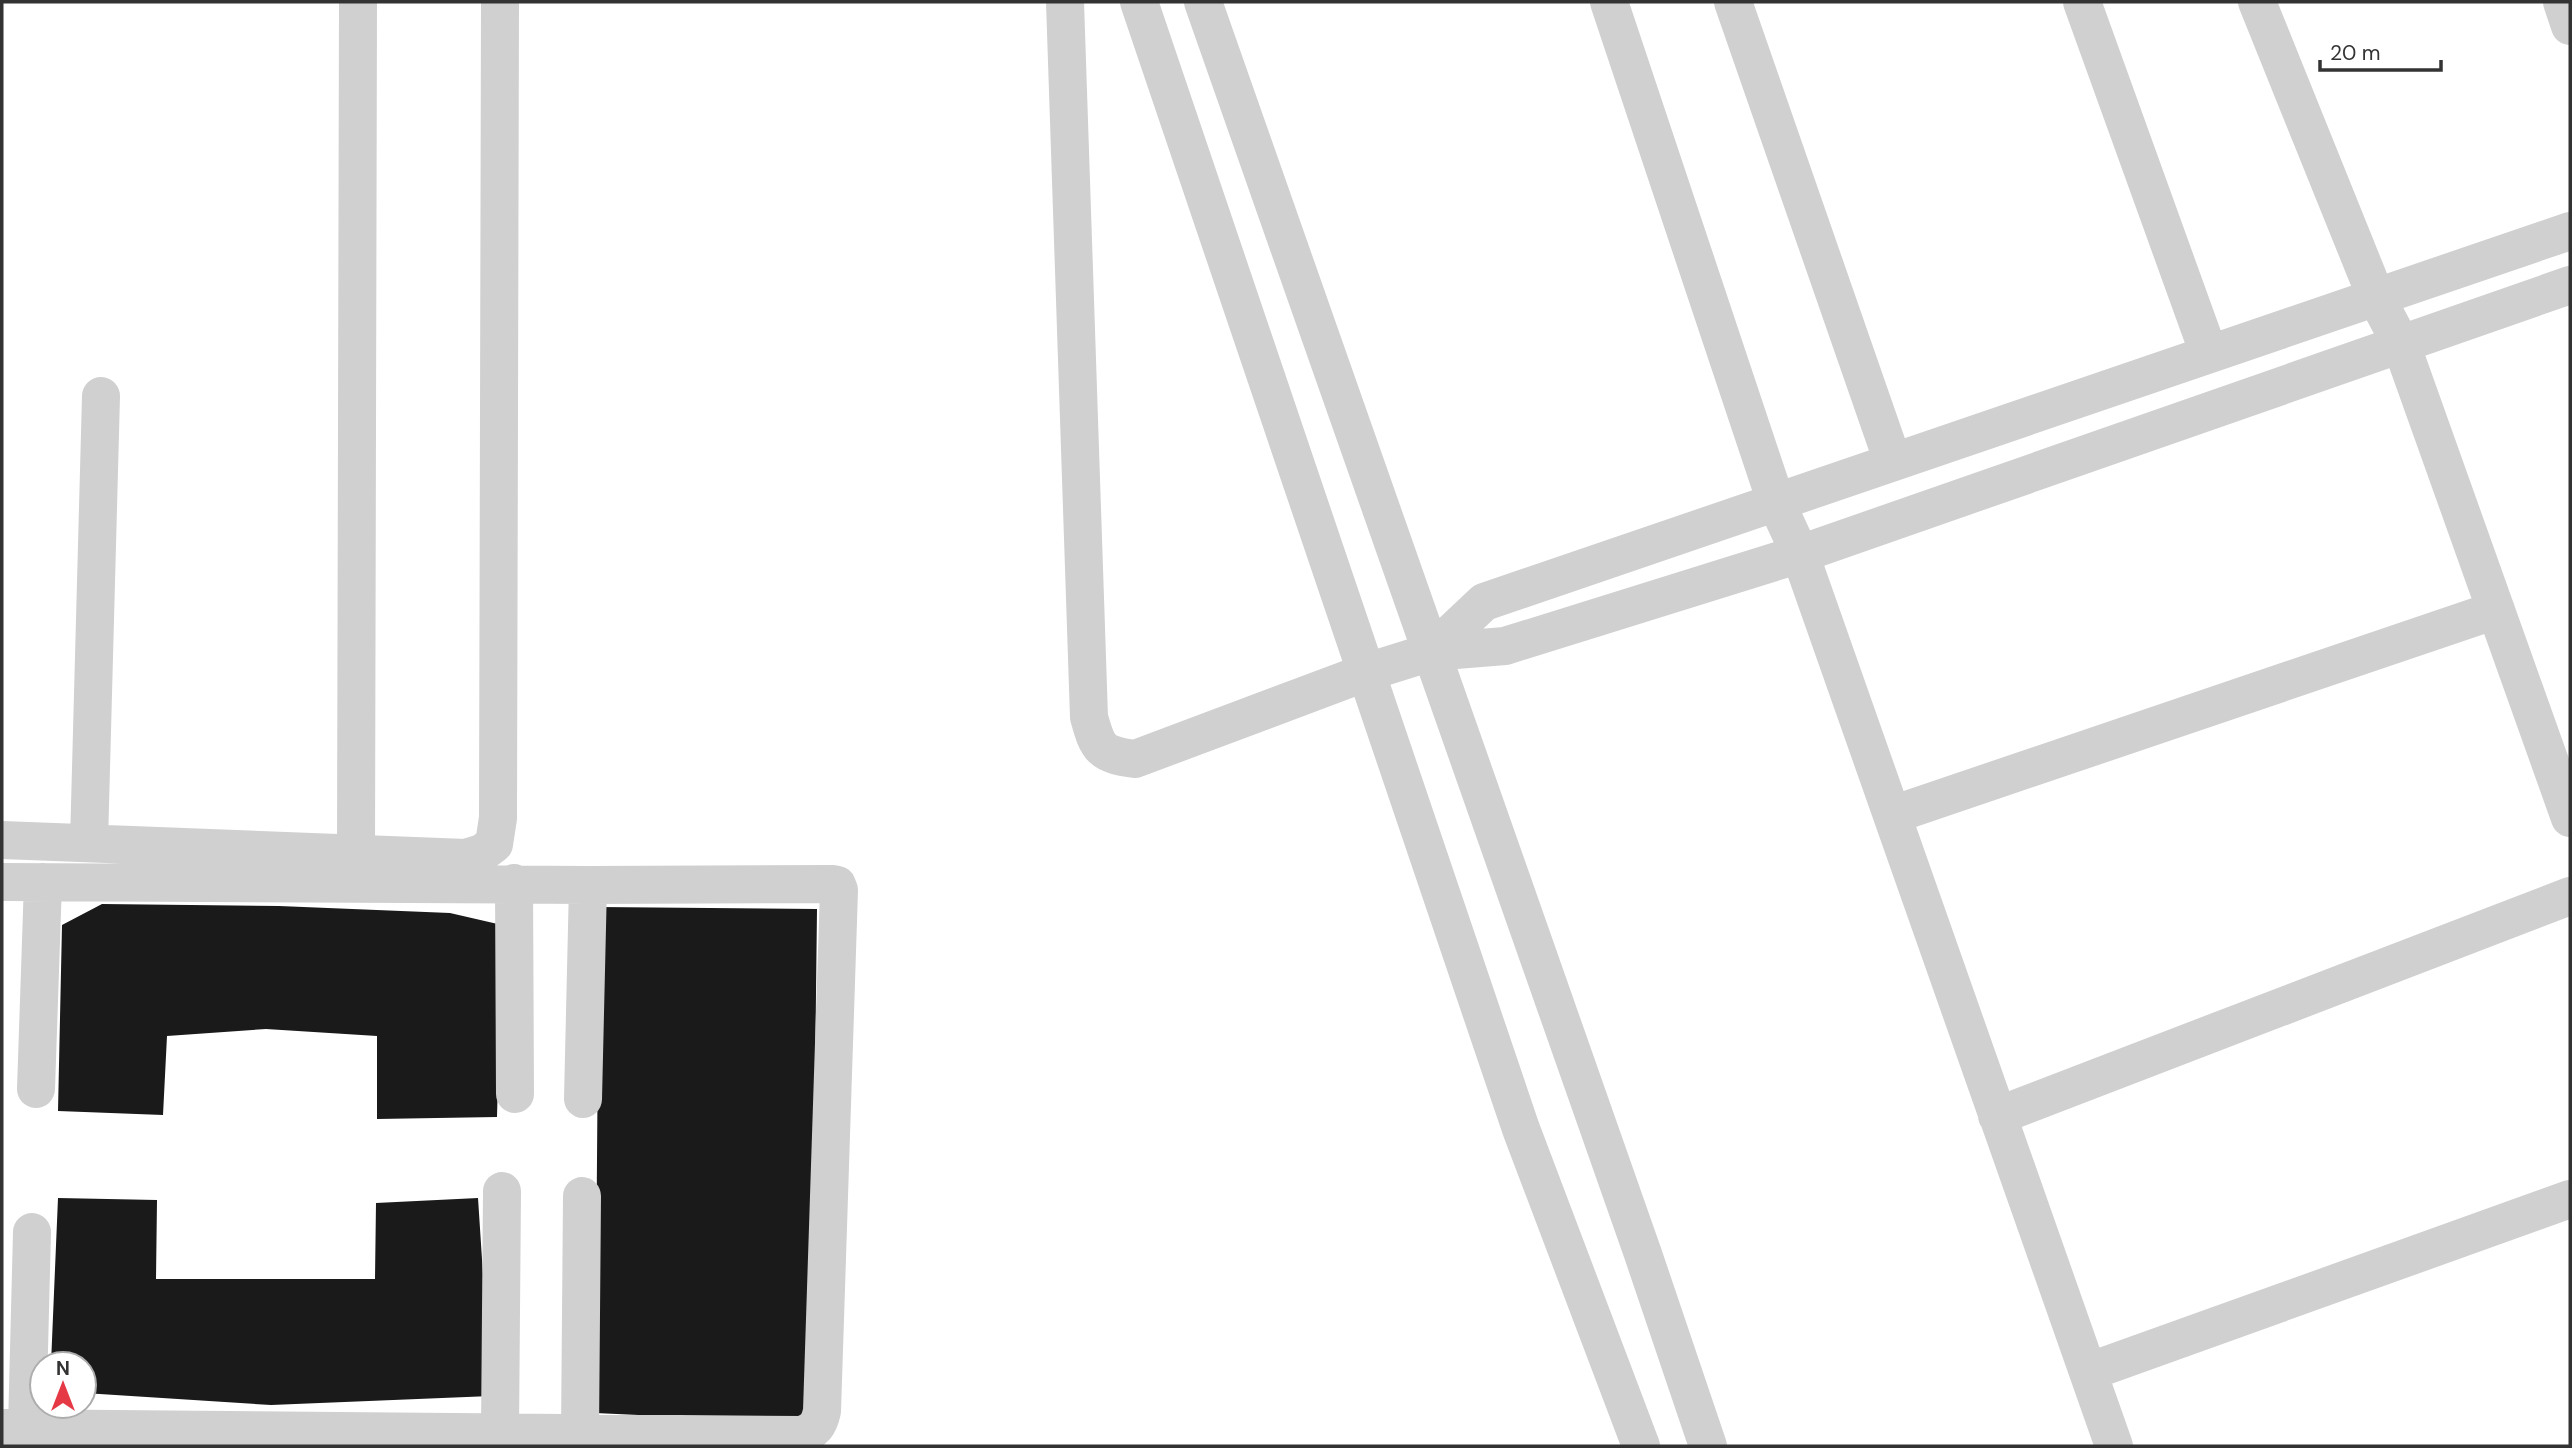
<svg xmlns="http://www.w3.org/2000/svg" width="2572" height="1448" font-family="'DM Sans',sans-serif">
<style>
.building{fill:#1a1a1a}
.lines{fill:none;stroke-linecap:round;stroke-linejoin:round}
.minor{stroke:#d0d0d0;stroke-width:38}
</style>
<rect width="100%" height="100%" fill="#fff"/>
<!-- building -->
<path class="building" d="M 102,904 L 279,906 L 450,913 L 502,925 L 497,1117 L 377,1119 L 377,1036 L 266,1029 L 167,1036 L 163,1115 L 58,1111 L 62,925 Z
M 599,907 L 817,909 L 811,1423 L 595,1413 Z
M 58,1198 L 157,1200 L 156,1279 L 375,1279 L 376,1203 L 478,1198 L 491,1396 L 271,1405 L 84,1393 L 84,1364 L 51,1364 Z"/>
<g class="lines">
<!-- minor -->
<path class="minor" d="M 1065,2 L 1089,717 C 1098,750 1101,754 1135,759 L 1367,672 L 1431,652 L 1505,646 L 1800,554 L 2570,285
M 1139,2 L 1521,1129 L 1641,1446
M 1203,2 L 1643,1254 L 1708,1446
M 1609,2 L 1776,502 L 1800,554 L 2114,1446
M 1733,2 L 1893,462
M 2082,2 L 2209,354
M 2257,2 L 2376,297 L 2401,344 L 2570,818
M 2562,2 L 2570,26
M 1431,652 L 1484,602 L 2570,231
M 1892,815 L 2496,610
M 2,840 L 466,858 L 482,853 L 494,844 L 498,818 L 500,2
M 89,843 L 101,396
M 356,853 L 358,2
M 2,882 L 588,885 L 832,884 L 837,885 L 839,890 L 822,1411 C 819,1425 815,1430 802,1435 L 2,1428
M 514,883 L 515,1094
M 36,1089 L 43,882
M 583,1099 L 588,885
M 1997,1116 L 2570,896
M 2088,1372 L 2570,1199
M 27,1428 L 32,1232
M 500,1431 L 502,1191
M 580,1432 L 582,1196"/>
</g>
<!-- border -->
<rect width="2572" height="1448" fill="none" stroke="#333333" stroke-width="7"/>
<!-- north arrow -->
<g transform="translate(63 1385)"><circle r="33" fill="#ffffff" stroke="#adadad" stroke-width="2"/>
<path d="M0-5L12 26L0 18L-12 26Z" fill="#e63946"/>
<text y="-10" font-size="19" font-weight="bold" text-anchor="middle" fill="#333333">N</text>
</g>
<!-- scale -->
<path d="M2320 60v10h121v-10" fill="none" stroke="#333333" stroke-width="3.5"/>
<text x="2330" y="60" font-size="21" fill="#333333" stroke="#ffffff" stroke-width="5" paint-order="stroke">20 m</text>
</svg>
